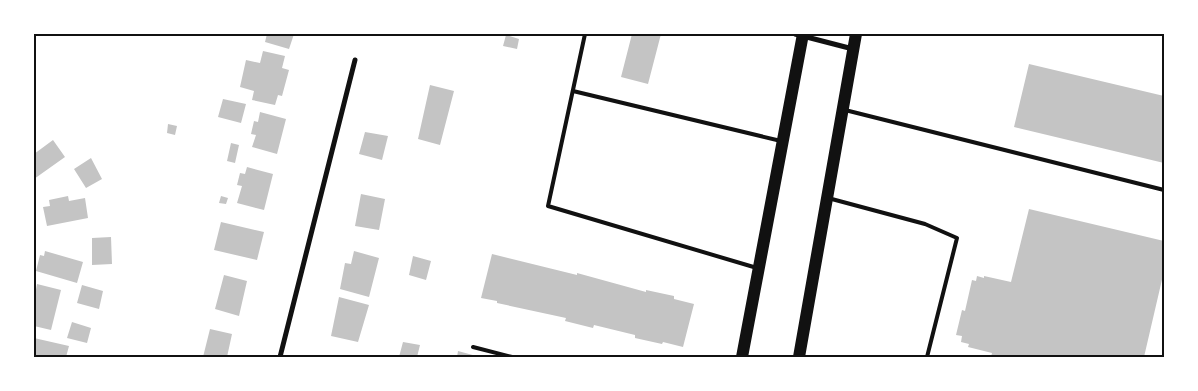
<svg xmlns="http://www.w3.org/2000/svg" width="1198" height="391" font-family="'Nunito Sans',sans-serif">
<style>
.building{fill:#c4c4c4}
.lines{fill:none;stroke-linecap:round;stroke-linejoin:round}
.service{stroke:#111;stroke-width:4}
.minor{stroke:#111;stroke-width:5}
.primary{stroke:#111;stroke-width:12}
.neatline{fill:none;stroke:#111;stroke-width:2}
</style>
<rect width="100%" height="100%" fill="#fff"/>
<!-- building -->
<path class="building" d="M 267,34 L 294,34 L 289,49 L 265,42 Z
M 632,34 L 661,34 L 648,84 L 621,77 Z
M 506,35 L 519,39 L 517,49 L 503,46 Z
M 263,51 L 285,56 L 282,68 L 289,70 L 282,96 L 278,95 L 275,105 L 252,100 L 254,91 L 240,87 L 246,60 L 260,63 Z
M 1029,64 L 1164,96 L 1164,163 L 1014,127 Z
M 430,85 L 454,91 L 440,145 L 418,139 Z
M 223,99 L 246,104 L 241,123 L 218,117 Z
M 260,112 L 286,119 L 277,154 L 252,147 L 256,135 L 251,134 L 254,121 L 258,122 Z
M 168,124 L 177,126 L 175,135 L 167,133 Z
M 365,132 L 388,136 L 382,160 L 359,154 Z
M 53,140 L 65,157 L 34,179 L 34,154 Z
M 231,143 L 239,145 L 235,163 L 227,161 Z
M 91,158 L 102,179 L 86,188 L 74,169 Z
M 247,167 L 273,174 L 264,210 L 237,203 L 242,186 L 237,185 L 240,173 L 245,174 Z
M 361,194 L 385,199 L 379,230 L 355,226 Z
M 68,196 L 69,201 L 85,198 L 88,218 L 47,226 L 43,207 L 50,206 L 49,200 Z
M 221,196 L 228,198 L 226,204 L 219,203 Z
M 1029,209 L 1164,241 L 1164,271 L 1144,357 L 991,357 L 992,353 L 968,347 L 969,344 L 961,342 L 962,336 L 956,335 L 962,310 L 965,311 L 972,280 L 976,281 L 977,276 L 984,278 L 984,276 L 1011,282 Z
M 221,222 L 264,232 L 257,260 L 214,250 Z
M 111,237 L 112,264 L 92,265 L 92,238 Z
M 45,251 L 83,262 L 77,283 L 36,271 L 40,255 L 44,256 Z
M 354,251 L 379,258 L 369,297 L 340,289 L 345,263 L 351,264 Z
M 492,254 L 577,275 L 577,273 L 646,292 L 646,290 L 674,296 L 674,299 L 694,304 L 683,347 L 663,342 L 662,344 L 635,338 L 635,335 L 594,325 L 593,328 L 565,321 L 566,318 L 497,303 L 497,301 L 481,298 Z
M 413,256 L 431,261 L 426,280 L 409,275 Z
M 224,275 L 247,281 L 239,316 L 215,309 Z
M 37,284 L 61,290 L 51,330 L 34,326 L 34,300 Z
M 82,285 L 103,291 L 99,309 L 77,303 Z
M 339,297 L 369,305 L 358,342 L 331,336 Z
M 72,322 L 91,328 L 87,343 L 67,338 Z
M 210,329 L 232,334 L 227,357 L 203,357 Z
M 34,338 L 69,346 L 66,357 L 34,357 Z
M 403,342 L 420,345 L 417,357 L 399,357 Z
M 458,351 L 480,357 L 457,357 Z"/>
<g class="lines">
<!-- service -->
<path class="service" d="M 585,34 L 548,206 L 757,268
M 573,91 L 781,141
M 845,110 L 1164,190
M 828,198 L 925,224 L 957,238 L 927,357
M 473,347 L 512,357"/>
<!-- minor -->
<path class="minor" d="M 795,34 L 853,49
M 280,357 L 355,60"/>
<!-- primary -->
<path class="primary" d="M 742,357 L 803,34
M 799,357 L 856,34"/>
</g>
<!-- border -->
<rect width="1198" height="391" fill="none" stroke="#ffffff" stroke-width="70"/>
<rect x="35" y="35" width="1128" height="321" class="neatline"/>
</svg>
